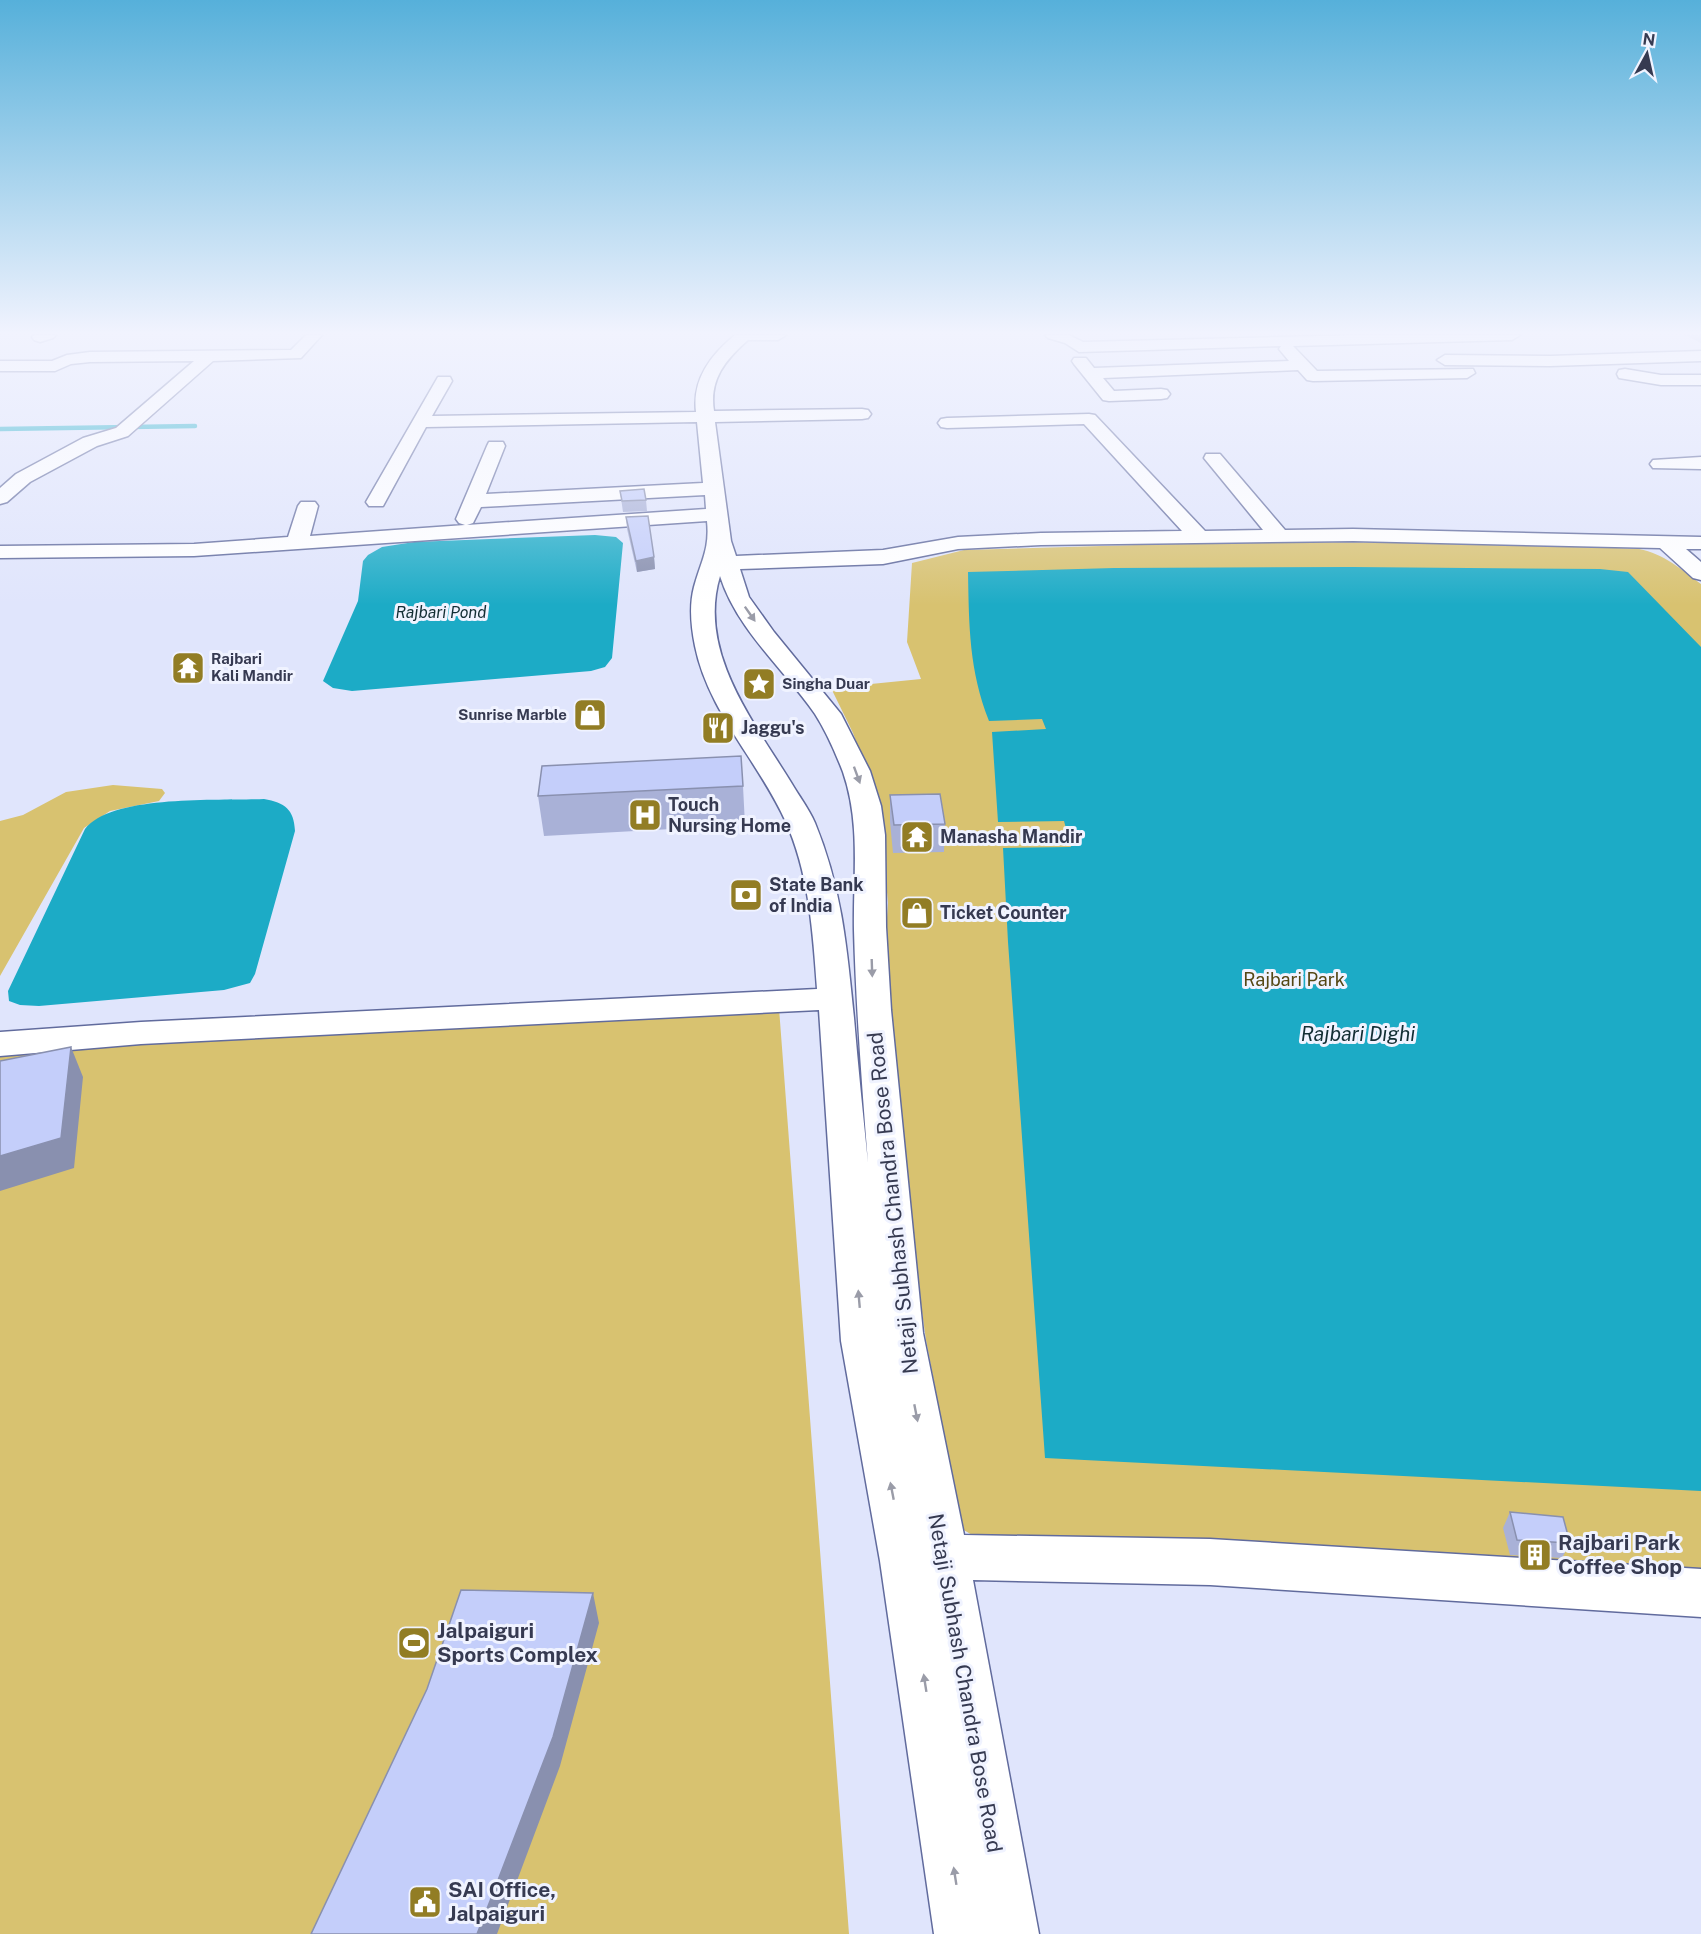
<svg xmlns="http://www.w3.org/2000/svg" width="1701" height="1934" font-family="'Public Sans',sans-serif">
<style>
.green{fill:#d8c270}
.water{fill:#1cabc6}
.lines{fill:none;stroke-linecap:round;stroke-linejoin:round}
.stream{stroke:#1cabc6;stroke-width:4.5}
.minor-casing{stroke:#616b9d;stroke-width:3}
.minor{fill:#fff;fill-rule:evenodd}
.wall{fill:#a9b1d7}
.shaded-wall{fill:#8990af}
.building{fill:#c4cefa;stroke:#8990af;stroke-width:1.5}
.oneway{fill:#9a9ca8}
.labels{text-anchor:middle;stroke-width:6;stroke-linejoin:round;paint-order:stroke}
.far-poi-label{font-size:15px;font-weight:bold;fill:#363a51;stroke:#f0f3ff;text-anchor:start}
.far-water-label{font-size:16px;font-style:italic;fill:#132e34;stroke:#f0f3ff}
.poi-label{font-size:18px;font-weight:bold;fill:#363a51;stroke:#f0f3ff;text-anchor:start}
.park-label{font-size:18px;fill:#544714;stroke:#f0f3ff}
.water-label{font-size:20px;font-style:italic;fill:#132e34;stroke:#f0f3ff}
.near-street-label{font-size:21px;fill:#363a51;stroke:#f0f3ff}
.near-poi-label{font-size:21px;font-weight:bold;fill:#363a51;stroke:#f0f3ff;text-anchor:start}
</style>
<rect width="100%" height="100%" fill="#e0e5fc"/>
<!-- green -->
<path class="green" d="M 1239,542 L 1500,543 L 1639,549 C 1664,554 1681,569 1701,584 L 1701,1593 L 984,1542 L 962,1529 L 926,1340 L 889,1078 L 885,945 L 888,903 L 879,805 L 853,733 L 831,688 L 921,679 L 907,642 L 912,563 L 964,550 Z
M 113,785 L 162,789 L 165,793 L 159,801 L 110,811 L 84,828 L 0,976 L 0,821 L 23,815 L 66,792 Z
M 779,1008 L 849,1934 L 0,1934 L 0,1048 Z"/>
<!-- water -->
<path class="water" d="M 595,535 L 616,537 L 623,543 L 612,658 L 605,667 L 591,671 L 352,691 L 333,688 L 323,681 L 358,601 L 363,561 L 368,555 L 382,547 L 414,542 Z
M 1352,567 L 1600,569 L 1628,572 L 1701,647 L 1701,1491 L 1045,1458 L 1008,942 L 1003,848 L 1071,847 L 1064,821 L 998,822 L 992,732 L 1046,729 L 1042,719 L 989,721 C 969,670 969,626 968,572 L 1114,568 Z
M 264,799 C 285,803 294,809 295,831 L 255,974 L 250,983 L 224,990 L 39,1006 L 20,1005 L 9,1001 L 8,991 L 85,829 C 112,794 221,801 264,799 Z"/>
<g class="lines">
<!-- stream -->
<path class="stream" d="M 0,429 L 195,426"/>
<defs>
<path id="minor" d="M 34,335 L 56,335 L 53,338 L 40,342 L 34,340 L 32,337 Z
M 306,335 L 322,335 L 301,358 L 213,361 L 128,436 L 97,446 L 30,482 L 7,502 L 0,504 L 0,488 L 16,474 L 83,438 L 116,428 L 194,361 L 90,362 L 71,364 L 55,371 L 0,371 L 0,361 L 52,361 L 67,355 L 90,352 L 291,350 Z
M 735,335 L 786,335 L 778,340 L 748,340 C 725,360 709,380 714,411 L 862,409 L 868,410 L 871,414 L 868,418 L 862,419 L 715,422 L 731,541 L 736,556 L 883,550 L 958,537 L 1041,533 L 1182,531 L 1084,424 L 947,428 L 941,427 L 938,423 L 941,419 L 947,418 L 1089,414 L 1095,415 L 1205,531 L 1263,530 L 1204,458 L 1206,454 L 1220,454 L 1285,530 L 1353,529 L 1701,537 L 1701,549 L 1686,549 L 1701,562 L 1701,580 L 1693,578 L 1660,548 L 1353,541 L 1041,545 L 958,549 L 883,564 L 740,569 L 749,597 L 774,632 L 841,714 L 870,771 L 881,806 L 885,835 L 886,927 L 891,1010 L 923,1333 L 964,1535 L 1210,1539 L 1701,1569 L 1701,1617 L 1210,1585 L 973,1580 L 1039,1934 L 934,1934 L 880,1561 L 841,1341 L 819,1010 L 141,1044 L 0,1056 L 0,1032 L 141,1022 L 817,989 C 813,932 809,872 785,820 C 758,761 708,711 695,646 C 691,626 689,606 694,587 C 701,561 710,549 707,521 L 194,556 L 0,558 L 0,546 L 194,544 L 288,537 L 298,506 L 301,502 L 315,502 L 318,506 L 310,536 L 465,525 L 459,523 L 456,519 L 487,446 L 489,442 L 503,442 L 505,446 L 486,494 L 703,483 L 697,422 L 426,427 L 383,506 L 369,506 L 366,502 L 438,377 L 450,377 L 452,381 L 432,416 L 696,412 C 692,379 711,355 735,335 ZM 705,495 L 706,509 L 467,525 L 473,523 L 481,507 ZM 720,576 C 737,630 784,669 815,714 C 826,731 836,754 843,772 C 861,824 853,877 854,930 C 856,1008 862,1085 868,1163 C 863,1114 858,1066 854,1018 C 847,948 842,889 815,823 C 809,809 799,796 792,784 C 754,722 697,652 720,576 Z
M 1045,335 L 1069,335 L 1083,342 L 1357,335 L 1520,335 L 1512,340 L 1293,346 L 1317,371 L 1473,369 L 1475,373 L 1467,378 L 1313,381 L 1307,380 L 1298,370 L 1103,378 L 1114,391 L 1161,389 L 1167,390 L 1170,394 L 1167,398 L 1161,399 L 1109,401 L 1103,400 L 1074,364 L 1072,361 L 1074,358 L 1086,358 L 1094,368 L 1289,361 L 1279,349 L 1281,346 L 1079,352 L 1065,343 L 1048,338 Z
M 1701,351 L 1701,361 L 1550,366 L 1445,365 L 1437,360 L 1445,355 L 1550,356 Z
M 1625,369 L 1661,375 L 1701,375 L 1701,385 L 1661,385 L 1619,378 L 1617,374 L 1619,370 Z
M 1701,457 L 1701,469 L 1653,468 L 1650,464 L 1653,460 Z"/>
</defs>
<!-- minor casing -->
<use href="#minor" class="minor-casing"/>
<!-- minor -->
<use href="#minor" class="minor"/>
</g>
<!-- wall -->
<path class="wall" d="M 1685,335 L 1701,335 L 1701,343 Z
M 620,491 L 646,500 L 647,511 L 623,512 Z
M 626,517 L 654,557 L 655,569 L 637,572 L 627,529 Z
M 743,786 L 745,825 L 544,836 L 538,796 Z
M 890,795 L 945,824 L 944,852 L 893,853 L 890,822 Z
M 1510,1512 L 1570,1543 L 1562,1558 L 1510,1555 L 1503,1528 Z"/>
<!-- shaded-wall -->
<path class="shaded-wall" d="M 654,557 L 655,569 L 637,572 L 636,561 Z
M 71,1047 L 83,1077 L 74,1168 L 0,1191 L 0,1156 Z
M 593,1593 L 599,1623 L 560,1766 L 497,1934 L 477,1934 Z"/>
<!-- building -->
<path class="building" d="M 644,489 L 646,500 L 622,501 L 620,491 Z
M 648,516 L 654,557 L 636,561 L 626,517 Z
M 741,756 L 743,786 L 538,796 L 542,766 Z
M 940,794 L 945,824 L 894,825 L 890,795 Z
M 71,1047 L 61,1138 L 0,1156 L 0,1061 Z
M 1510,1512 L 1563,1517 L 1570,1543 L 1517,1540 Z
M 461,1590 L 593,1593 L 553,1737 L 490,1901 L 477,1934 L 311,1934 L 427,1689 Z"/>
<!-- one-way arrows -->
<defs><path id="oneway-solid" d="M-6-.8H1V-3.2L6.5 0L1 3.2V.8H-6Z" transform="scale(1.5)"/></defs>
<g class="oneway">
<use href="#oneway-solid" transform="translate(750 614) rotate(55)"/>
<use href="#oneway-solid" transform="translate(857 775) rotate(70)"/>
<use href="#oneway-solid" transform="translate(872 968) rotate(88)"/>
<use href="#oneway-solid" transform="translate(859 1299) rotate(-95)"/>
<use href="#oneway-solid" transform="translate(916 1413) rotate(79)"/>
<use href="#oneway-solid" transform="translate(892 1491) rotate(-101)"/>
<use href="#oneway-solid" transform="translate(925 1683) rotate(-99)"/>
<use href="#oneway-solid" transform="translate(955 1876) rotate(-99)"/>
</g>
<!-- sky -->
<linearGradient id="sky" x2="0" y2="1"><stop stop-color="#56b0da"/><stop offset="0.55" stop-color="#f1f3fe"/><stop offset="1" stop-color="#f1f3fe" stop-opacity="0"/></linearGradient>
<rect width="1701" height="605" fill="url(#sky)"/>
<!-- icons -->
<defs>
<symbol id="temple-square" viewBox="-11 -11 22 22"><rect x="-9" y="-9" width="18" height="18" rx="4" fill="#927d24" stroke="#f0f3ff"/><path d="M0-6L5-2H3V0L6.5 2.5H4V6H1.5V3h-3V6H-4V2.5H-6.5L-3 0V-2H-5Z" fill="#fff"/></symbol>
<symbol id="sight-square" viewBox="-11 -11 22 22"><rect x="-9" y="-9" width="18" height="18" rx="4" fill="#927d24" stroke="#f0f3ff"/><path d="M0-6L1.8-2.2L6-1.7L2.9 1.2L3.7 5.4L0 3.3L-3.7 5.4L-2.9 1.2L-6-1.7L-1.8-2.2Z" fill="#fff"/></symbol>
<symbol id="shop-square" viewBox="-11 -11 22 22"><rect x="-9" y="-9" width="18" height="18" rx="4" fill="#927d24" stroke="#f0f3ff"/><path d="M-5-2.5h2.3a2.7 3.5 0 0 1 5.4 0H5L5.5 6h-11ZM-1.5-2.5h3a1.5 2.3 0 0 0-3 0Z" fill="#fff"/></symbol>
<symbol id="restaurant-square" viewBox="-11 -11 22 22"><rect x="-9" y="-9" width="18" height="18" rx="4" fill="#927d24" stroke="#f0f3ff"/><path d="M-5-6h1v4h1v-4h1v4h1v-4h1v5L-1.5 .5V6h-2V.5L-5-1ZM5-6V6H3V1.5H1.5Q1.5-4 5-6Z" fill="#fff"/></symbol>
<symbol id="hospital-square" viewBox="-11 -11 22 22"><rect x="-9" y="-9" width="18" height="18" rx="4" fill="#927d24" stroke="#f0f3ff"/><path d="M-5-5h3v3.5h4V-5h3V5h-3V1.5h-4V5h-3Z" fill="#fff"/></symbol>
<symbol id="bank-square" viewBox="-11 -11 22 22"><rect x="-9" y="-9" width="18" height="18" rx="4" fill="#927d24" stroke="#f0f3ff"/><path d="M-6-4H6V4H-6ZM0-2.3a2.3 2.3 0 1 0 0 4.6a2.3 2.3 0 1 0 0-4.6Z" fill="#fff"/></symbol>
<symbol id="building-square" viewBox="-11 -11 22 22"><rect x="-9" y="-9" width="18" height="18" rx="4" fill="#927d24" stroke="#f0f3ff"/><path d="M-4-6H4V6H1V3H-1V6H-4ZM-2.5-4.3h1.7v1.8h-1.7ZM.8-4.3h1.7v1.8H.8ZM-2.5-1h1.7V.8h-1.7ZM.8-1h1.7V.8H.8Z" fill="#fff"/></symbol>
<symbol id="stadium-square" viewBox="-11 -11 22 22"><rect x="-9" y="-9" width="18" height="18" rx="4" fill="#927d24" stroke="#f0f3ff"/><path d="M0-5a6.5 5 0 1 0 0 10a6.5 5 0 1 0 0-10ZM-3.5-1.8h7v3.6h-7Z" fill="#fff"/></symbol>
<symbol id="civic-square" viewBox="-11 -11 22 22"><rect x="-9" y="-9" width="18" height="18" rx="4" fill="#927d24" stroke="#f0f3ff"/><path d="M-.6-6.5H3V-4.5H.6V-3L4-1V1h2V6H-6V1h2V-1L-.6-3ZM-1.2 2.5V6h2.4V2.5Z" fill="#fff"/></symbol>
</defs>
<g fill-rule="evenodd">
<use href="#temple-square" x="169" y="649" width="38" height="38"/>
<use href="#sight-square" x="740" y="665" width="38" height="38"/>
<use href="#shop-square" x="571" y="696" width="38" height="38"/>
<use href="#restaurant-square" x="699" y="709" width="38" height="38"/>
<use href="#hospital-square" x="626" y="796" width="38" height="38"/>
<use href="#temple-square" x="898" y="818" width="38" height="38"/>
<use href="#bank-square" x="727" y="876" width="38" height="38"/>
<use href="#shop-square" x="898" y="894" width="38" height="38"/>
<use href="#building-square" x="1516" y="1536" width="38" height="38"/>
<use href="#stadium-square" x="395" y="1624" width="38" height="38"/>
<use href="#civic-square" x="406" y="1883" width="38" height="38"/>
</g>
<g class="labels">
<!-- far-poi labels -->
<g class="far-poi-label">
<text x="211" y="664">Rajbari<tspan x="211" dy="17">Kali Mandir</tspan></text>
<text x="782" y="689">Singha Duar</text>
<text x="567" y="720" text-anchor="end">Sunrise Marble</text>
</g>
<!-- far-water labels -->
<g class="far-water-label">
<text x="441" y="618">Rajbari Pond</text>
</g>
<!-- poi labels -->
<g class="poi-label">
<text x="741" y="734">Jaggu's</text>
<text x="668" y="811">Touch<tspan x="668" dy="21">Nursing Home</tspan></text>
<text x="940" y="843">Manasha Mandir</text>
<text x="769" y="891">State Bank<tspan x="769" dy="21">of India</tspan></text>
<text x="940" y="919">Ticket Counter</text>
</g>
<!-- park labels -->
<g class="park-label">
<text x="1294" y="986">Rajbari Park</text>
</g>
<!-- water labels -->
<g class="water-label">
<text x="1358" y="1041">Rajbari Dighi</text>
</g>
<!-- near-street labels -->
<g class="near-street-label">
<text transform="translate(893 1203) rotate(-96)" y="7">Netaji Subhash Chandra Bose Road</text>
<text transform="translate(965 1683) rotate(80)" y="7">Netaji Subhash Chandra Bose Road</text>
</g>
<!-- near-poi labels -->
<g class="near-poi-label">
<text x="1558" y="1550">Rajbari Park<tspan x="1558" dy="24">Coffee Shop</tspan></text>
<text x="437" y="1638">Jalpaiguri<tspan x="437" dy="24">Sports Complex</tspan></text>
<text x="448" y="1897">SAI Office,<tspan x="448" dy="24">Jalpaiguri</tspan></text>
</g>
</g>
<!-- north arrow -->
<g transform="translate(1647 54) rotate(8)" stroke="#f0f3ff" stroke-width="4.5" paint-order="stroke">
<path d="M0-4.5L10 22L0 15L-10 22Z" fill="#363a51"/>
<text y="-9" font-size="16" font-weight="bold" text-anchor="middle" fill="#363a51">N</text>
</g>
</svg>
